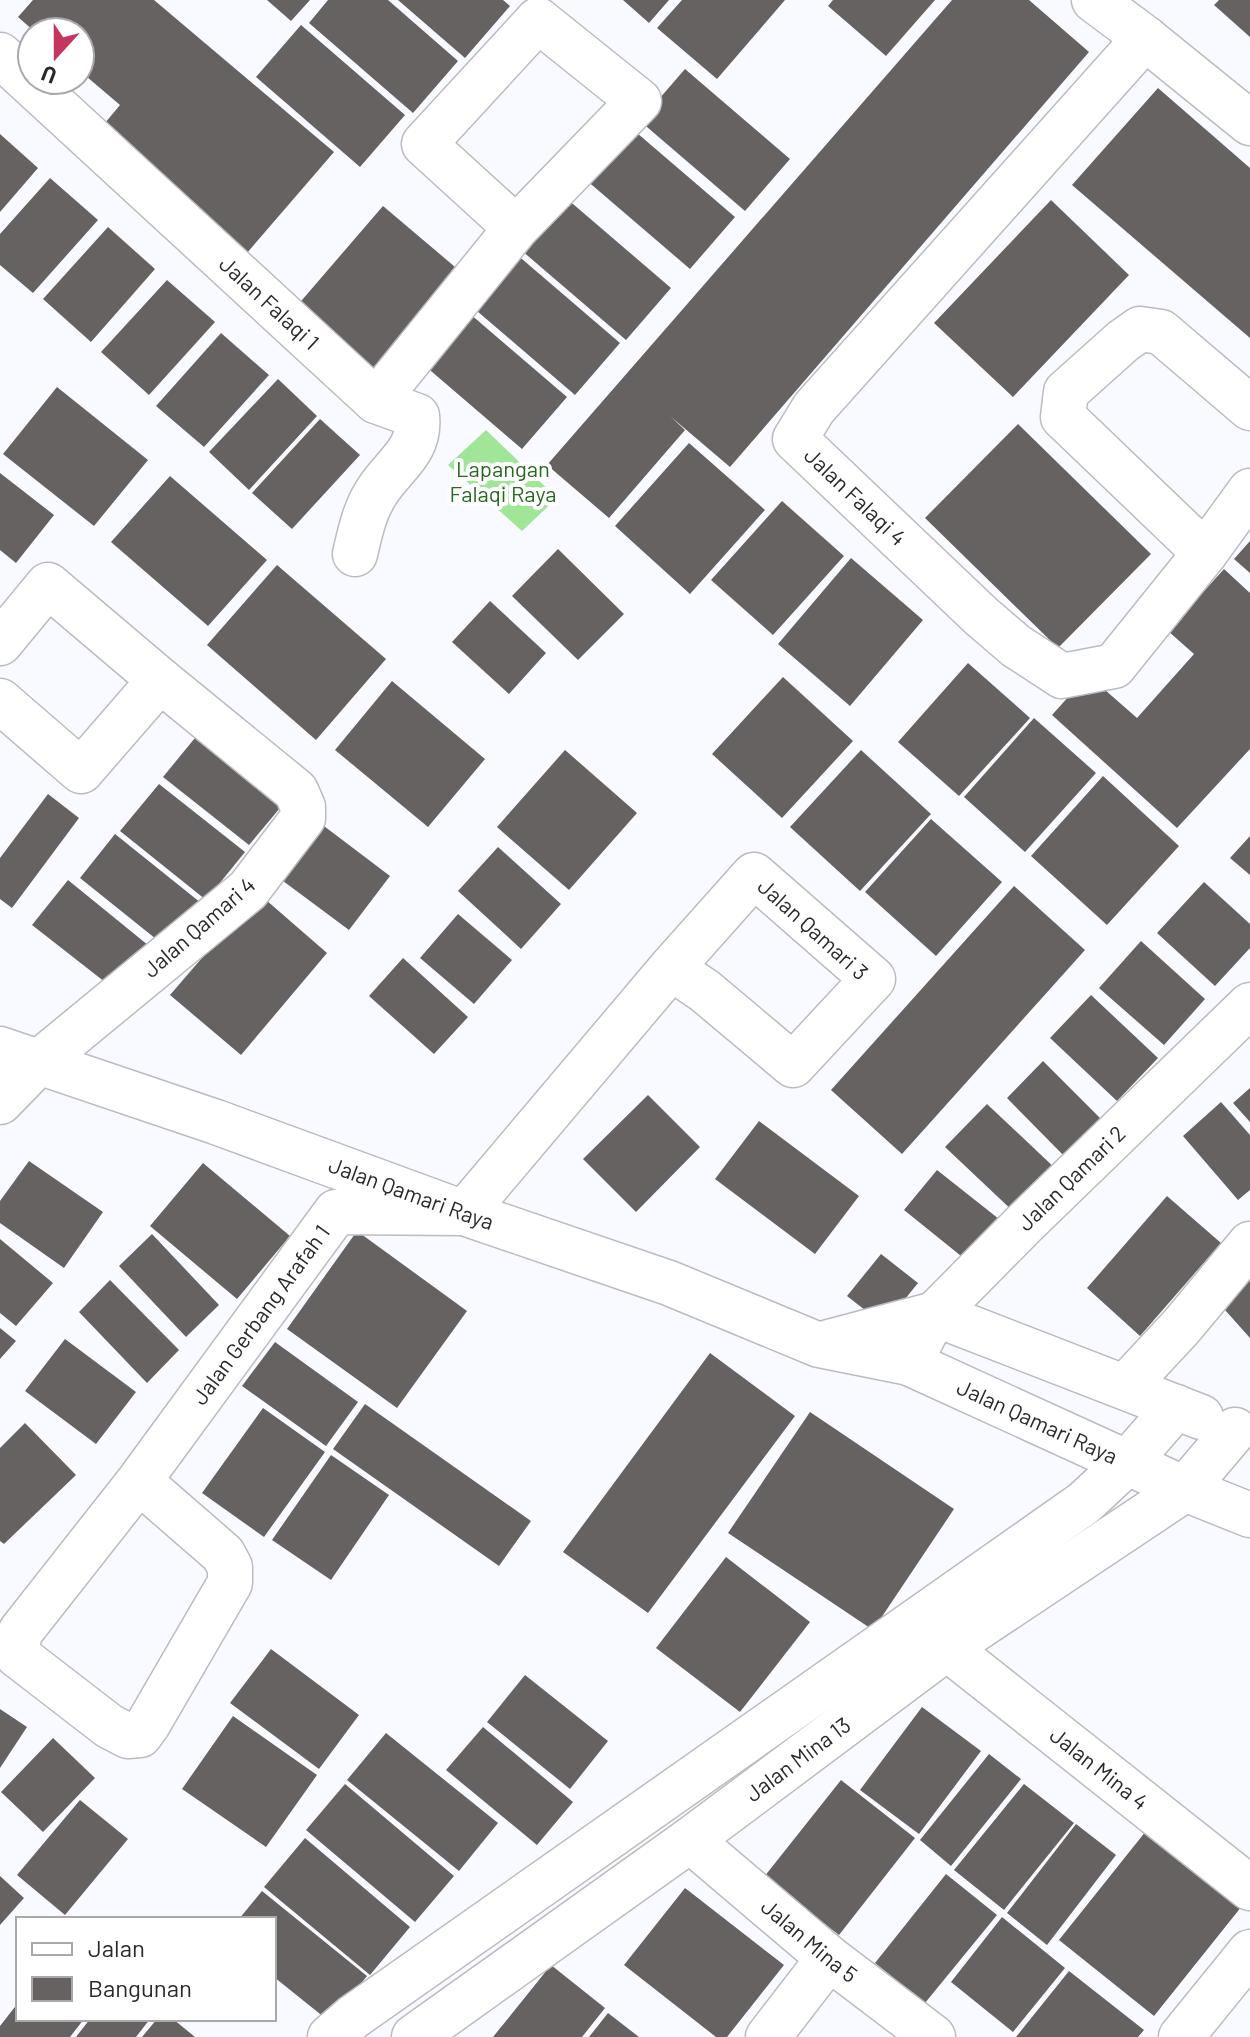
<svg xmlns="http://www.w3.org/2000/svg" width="1250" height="2037" font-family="Barlow,sans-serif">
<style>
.green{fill:#a1e698}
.building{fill:#676262}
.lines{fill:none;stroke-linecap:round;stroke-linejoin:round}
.minor-casing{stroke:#bbbcc0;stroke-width:47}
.minor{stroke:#fff;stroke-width:44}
.labels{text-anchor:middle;stroke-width:8;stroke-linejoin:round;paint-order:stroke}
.street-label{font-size:22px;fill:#28292b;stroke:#fff}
.park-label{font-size:22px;fill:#266820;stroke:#fff}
</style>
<rect width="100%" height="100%" fill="#f9faff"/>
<!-- green -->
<path class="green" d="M 486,430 L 557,498 L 522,531 L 448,465 Z"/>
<!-- building -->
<path class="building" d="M 33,0 L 154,0 L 334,152 L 247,253 L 100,129 L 120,105 L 80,71 L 80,32 L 35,32 L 18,17 Z
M 267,0 L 310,0 L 291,21 Z
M 328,0 L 388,0 L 458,61 L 413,113 L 309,23 Z
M 398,0 L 503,0 L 510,6 L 465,58 Z
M 623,0 L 669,0 L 649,23 Z
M 682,0 L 785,0 L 717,79 L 657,28 Z
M 833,0 L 935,0 L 886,56 L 828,6 Z
M 952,0 L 1029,0 L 1089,52 L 730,467 L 670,416 L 685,430 L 609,518 L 547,465 Z
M 1219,0 L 1250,0 L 1250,37 L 1214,5 Z
M 301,25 L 405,115 L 360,167 L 256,77 Z
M 685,69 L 790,159 L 745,211 L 640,121 Z
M 1158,88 L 1250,168 L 1250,338 L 1072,185 Z
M 630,127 L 735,217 L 690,269 L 585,179 Z
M 0,134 L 38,168 L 0,212 Z
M 50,178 L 98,220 L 33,293 L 0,265 L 0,234 Z
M 566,198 L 671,288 L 626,340 L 521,250 Z
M 1051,200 L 1129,275 L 1013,397 L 934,323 Z
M 383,206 L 461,272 L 374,374 L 296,307 Z
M 108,227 L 155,269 L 91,342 L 43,299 Z
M 515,253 L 620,343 L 575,395 L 470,305 Z
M 167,280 L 215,322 L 149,395 L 101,352 Z
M 462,307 L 567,397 L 522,449 L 417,359 Z
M 221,333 L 269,375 L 204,447 L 156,406 Z
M 278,379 L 317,416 L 249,490 L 209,452 Z
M 57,387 L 148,460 L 94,526 L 3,454 Z
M 320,419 L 360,455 L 292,529 L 252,493 Z
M 1018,424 L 1151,554 L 1058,648 L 925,518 Z
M 689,443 L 765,510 L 690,594 L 615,526 Z
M 0,473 L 54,515 L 16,563 L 0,550 Z
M 170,476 L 267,560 L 208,626 L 111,542 Z
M 782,501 L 844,556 L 773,635 L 711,580 Z
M 1250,541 L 1250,573 L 1234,559 Z
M 558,549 L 624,614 L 578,660 L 512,596 Z
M 851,558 L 923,620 L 850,706 L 778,644 Z
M 277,565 L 386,659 L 316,740 L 207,645 Z
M 1224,569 L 1250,593 L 1250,749 L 1177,828 L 1052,715 L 1088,675 L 1137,718 L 1194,654 L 1168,631 Z
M 490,601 L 546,653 L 509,694 L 452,642 Z
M 968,663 L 1030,718 L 959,796 L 898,742 Z
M 783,677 L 853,741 L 782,818 L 712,754 Z
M 392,681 L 485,759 L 428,827 L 335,750 Z
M 1034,718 L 1096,773 L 1025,852 L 964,797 Z
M 199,733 L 285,802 L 249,845 L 163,777 Z
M 565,750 L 637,813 L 569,890 L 497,827 Z
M 861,750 L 931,814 L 860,891 L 790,827 Z
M 1103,776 L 1179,846 L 1107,925 L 1031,856 Z
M 159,784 L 245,852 L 206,900 L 120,831 Z
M 48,794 L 79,818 L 12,908 L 0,899 L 0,858 Z
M 931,819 L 1002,882 L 936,956 L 865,892 Z
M 316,820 L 390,876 L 349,930 L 275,875 Z
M 115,834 L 201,903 L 166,947 L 80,878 Z
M 1250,836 L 1250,875 L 1230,858 Z
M 498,847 L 561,904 L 521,949 L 458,891 Z
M 68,880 L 154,950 L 119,993 L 32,925 Z
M 1204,882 L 1250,924 L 1250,948 L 1215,986 L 1157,933 Z
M 1014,886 L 1085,950 L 902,1154 L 831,1090 Z
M 258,893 L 327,953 L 241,1055 L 170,995 Z
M 458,914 L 512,960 L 474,1004 L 420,958 Z
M 1141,941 L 1205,999 L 1164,1045 L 1099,988 Z
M 403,958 L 468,1017 L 434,1054 L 369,996 Z
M 1091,995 L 1158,1058 L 1117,1101 L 1050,1038 Z
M 1043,1061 L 1105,1123 L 1068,1160 L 1007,1098 Z
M 1250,1088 L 1250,1122 L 1233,1103 Z
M 648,1095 L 700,1147 L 636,1212 L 583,1159 Z
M 1221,1102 L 1250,1135 L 1250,1190 L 1238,1200 L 1183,1136 Z
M 987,1104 L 1058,1171 L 1016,1214 L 945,1147 Z
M 759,1121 L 859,1196 L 815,1254 L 715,1179 Z
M 29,1161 L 103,1212 L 64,1268 L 0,1223 L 0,1201 Z
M 203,1163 L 290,1236 L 237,1299 L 150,1226 Z
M 937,1170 L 1004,1223 L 971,1264 L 904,1210 Z
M 1167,1196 L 1221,1243 L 1140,1336 L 1087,1288 Z
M 357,1231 L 467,1311 L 397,1408 L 287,1329 Z
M 152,1234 L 219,1305 L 186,1337 L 119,1266 Z
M 0,1239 L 53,1283 L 16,1326 L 0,1313 Z
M 881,1254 L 918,1283 L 884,1325 L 847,1296 Z
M 1250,1272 L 1250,1338 L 1217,1301 Z
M 110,1280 L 179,1350 L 147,1383 L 79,1312 Z
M 0,1328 L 16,1341 L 0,1359 Z
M 65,1339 L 136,1392 L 96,1444 L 25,1391 Z
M 275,1342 L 358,1402 L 326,1446 L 242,1386 Z
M 710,1353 L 795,1416 L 648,1613 L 563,1552 Z
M 365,1404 L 531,1521 L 499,1566 L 333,1449 Z
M 263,1408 L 325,1452 L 264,1537 L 202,1493 Z
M 810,1412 L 954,1509 L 873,1630 L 728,1533 Z
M 25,1423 L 76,1475 L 4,1544 L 0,1541 L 0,1448 Z
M 331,1455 L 389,1495 L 331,1580 L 272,1540 Z
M 726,1557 L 810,1622 L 740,1712 L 656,1648 Z
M 271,1649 L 359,1715 L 319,1769 L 230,1703 Z
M 525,1675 L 608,1741 L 570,1789 L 487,1722 Z
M 922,1707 L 981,1751 L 919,1834 L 860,1790 Z
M 0,1709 L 27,1727 L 0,1768 Z
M 233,1716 L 317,1775 L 266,1847 L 182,1789 Z
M 483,1727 L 573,1802 L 537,1845 L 446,1770 Z
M 386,1733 L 498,1823 L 459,1871 L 347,1780 Z
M 53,1738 L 95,1778 L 43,1832 L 1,1792 Z
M 989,1754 L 1021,1779 L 951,1866 L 920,1840 Z
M 841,1780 L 915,1838 L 839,1935 L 764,1877 Z
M 345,1784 L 454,1876 L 415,1922 L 306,1830 Z
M 1024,1784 L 1074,1823 L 1004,1910 L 954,1870 Z
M 80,1800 L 128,1839 L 65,1915 L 17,1875 Z
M 1076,1824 L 1116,1855 L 1047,1945 L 1007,1913 Z
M 1150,1826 L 1246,1901 L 1154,2016 L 1059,1940 Z
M 305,1838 L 410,1927 L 370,1975 L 264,1887 Z
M 946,1874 L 997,1915 L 925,2003 L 875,1963 Z
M 0,1876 L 24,1898 L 0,1925 Z
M 685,1888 L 784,1965 L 727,2037 L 716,2037 L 624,1965 Z
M 262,1891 L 367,1976 L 330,2022 L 274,1977 L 274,1919 L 239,1919 Z
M 1002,1917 L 1065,1968 L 1013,2032 L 951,1982 Z
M 551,1965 L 605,2008 L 582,2037 L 493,2037 Z
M 1069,1971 L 1144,2030 L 1138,2037 L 1016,2037 Z
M 18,2003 L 18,2019 L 84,2019 L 70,2037 L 0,2037 L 0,2026 Z
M 608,2013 L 639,2037 L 589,2037 Z
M 90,2019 L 150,2019 L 136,2037 L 76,2037 Z
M 157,2019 L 173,2019 L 195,2037 L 142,2037 Z"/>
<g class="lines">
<defs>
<g id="minor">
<path d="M 1094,0 L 1145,38 L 1250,123"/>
<path id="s1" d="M 1145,38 L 814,408 L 795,439 L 981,616 L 1016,646 L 1062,676 L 1114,666 L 1205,553 L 1250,491"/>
<path id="s2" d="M 0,55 L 376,401 L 516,228 L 639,101 L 538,20 L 424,144 L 516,228"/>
<path d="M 1205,553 L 1063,417 L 1066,392 L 1123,341 L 1140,329 L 1161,332 L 1250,408"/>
<path d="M 355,554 C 360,533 364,512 376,493 C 393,465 421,452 417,416 L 376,401"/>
<path d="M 0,643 L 48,585 L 160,680 L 296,791 L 303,807 L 303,818 L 248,890 L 38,1063 L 0,1102"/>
<path d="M 0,701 L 81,771 L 160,680"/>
<path id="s3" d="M 0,1049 L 216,1122 L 464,1213 L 669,1283 L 819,1345 L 909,1363 L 1185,1489 L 1250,1515"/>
<path d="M 829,1342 L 935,1314 L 1201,1417"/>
<path id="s4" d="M 909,1363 L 935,1314 L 1024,1224 L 1250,1005"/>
<path d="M 1126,1386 L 1181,1327 L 1250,1244"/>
<path id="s5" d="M 139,1481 L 223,1554 L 230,1567 L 230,1583 L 148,1724 L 140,1735 L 128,1736 L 109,1726 L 17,1655 L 17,1643 L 21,1631 L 139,1481 L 336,1212 L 464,1213 L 671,968 L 705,991 L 793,1065 L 873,979 L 754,875 L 671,968"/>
<path id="s6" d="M 947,1648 L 1250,1888"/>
<path id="s7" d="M 690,1840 L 829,1958 L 933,2037"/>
<path d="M 330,2037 L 353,2017 L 1084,1503 L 1128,1462 L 1176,1407"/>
<path id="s8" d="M 414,2037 L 690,1840 L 947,1648 L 1175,1496 L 1185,1489 L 1235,1430"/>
<path d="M 768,2037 L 829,1958"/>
<path d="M 1181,2037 L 1250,1952"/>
</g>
</defs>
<!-- minor casing -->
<use href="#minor" class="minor-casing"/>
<!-- minor -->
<use href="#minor" class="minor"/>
</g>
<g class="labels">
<!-- street labels -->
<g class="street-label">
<text dy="8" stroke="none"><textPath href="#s2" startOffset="366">Jalan Falaqi 1</textPath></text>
<text dy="8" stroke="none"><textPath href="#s1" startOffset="616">Jalan Falaqi 4</textPath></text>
<text transform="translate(199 927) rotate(-41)" y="8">Jalan Qamari 4</text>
<text transform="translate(813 929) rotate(42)" y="8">Jalan Qamari 3</text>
<text dy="8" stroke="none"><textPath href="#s4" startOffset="248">Jalan Qamari 2</textPath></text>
<text dy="8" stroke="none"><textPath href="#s3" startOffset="436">Jalan Qamari Raya</textPath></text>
<text dy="8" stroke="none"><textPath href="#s5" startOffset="890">Jalan Gerbang Arafah 1</textPath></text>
<text dy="8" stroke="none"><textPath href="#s3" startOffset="1104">Jalan Qamari Raya</textPath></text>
<text dy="8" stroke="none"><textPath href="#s8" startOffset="474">Jalan Mina 13</textPath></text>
<text dy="8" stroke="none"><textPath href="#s6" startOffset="194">Jalan Mina 4</textPath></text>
<text dy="8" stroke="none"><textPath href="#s7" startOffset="156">Jalan Mina 5</textPath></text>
</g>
<!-- park labels -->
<g class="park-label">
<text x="503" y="477">Lapangan<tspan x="503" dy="25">Falaqi Raya</tspan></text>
</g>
</g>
<!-- legend -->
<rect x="16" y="1917" width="260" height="104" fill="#ffffff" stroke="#a9a9aa" stroke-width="2"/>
<rect x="32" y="1943" width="40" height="12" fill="#ffffff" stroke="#a9a9aa" stroke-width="2"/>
<text x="88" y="1957" font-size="24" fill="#28292b">Jalan</text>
<rect x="32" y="1977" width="40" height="24" fill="#676262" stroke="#a9a9aa" stroke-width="2"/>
<text x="88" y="1997" font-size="24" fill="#28292b">Bangunan</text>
<!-- north arrow -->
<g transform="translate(56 56) rotate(201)"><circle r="38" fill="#ffffff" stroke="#a9a9aa" stroke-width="2"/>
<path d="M0-6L14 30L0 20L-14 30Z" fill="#c5365f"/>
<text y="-12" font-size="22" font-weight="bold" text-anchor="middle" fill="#28292b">U</text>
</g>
</svg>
